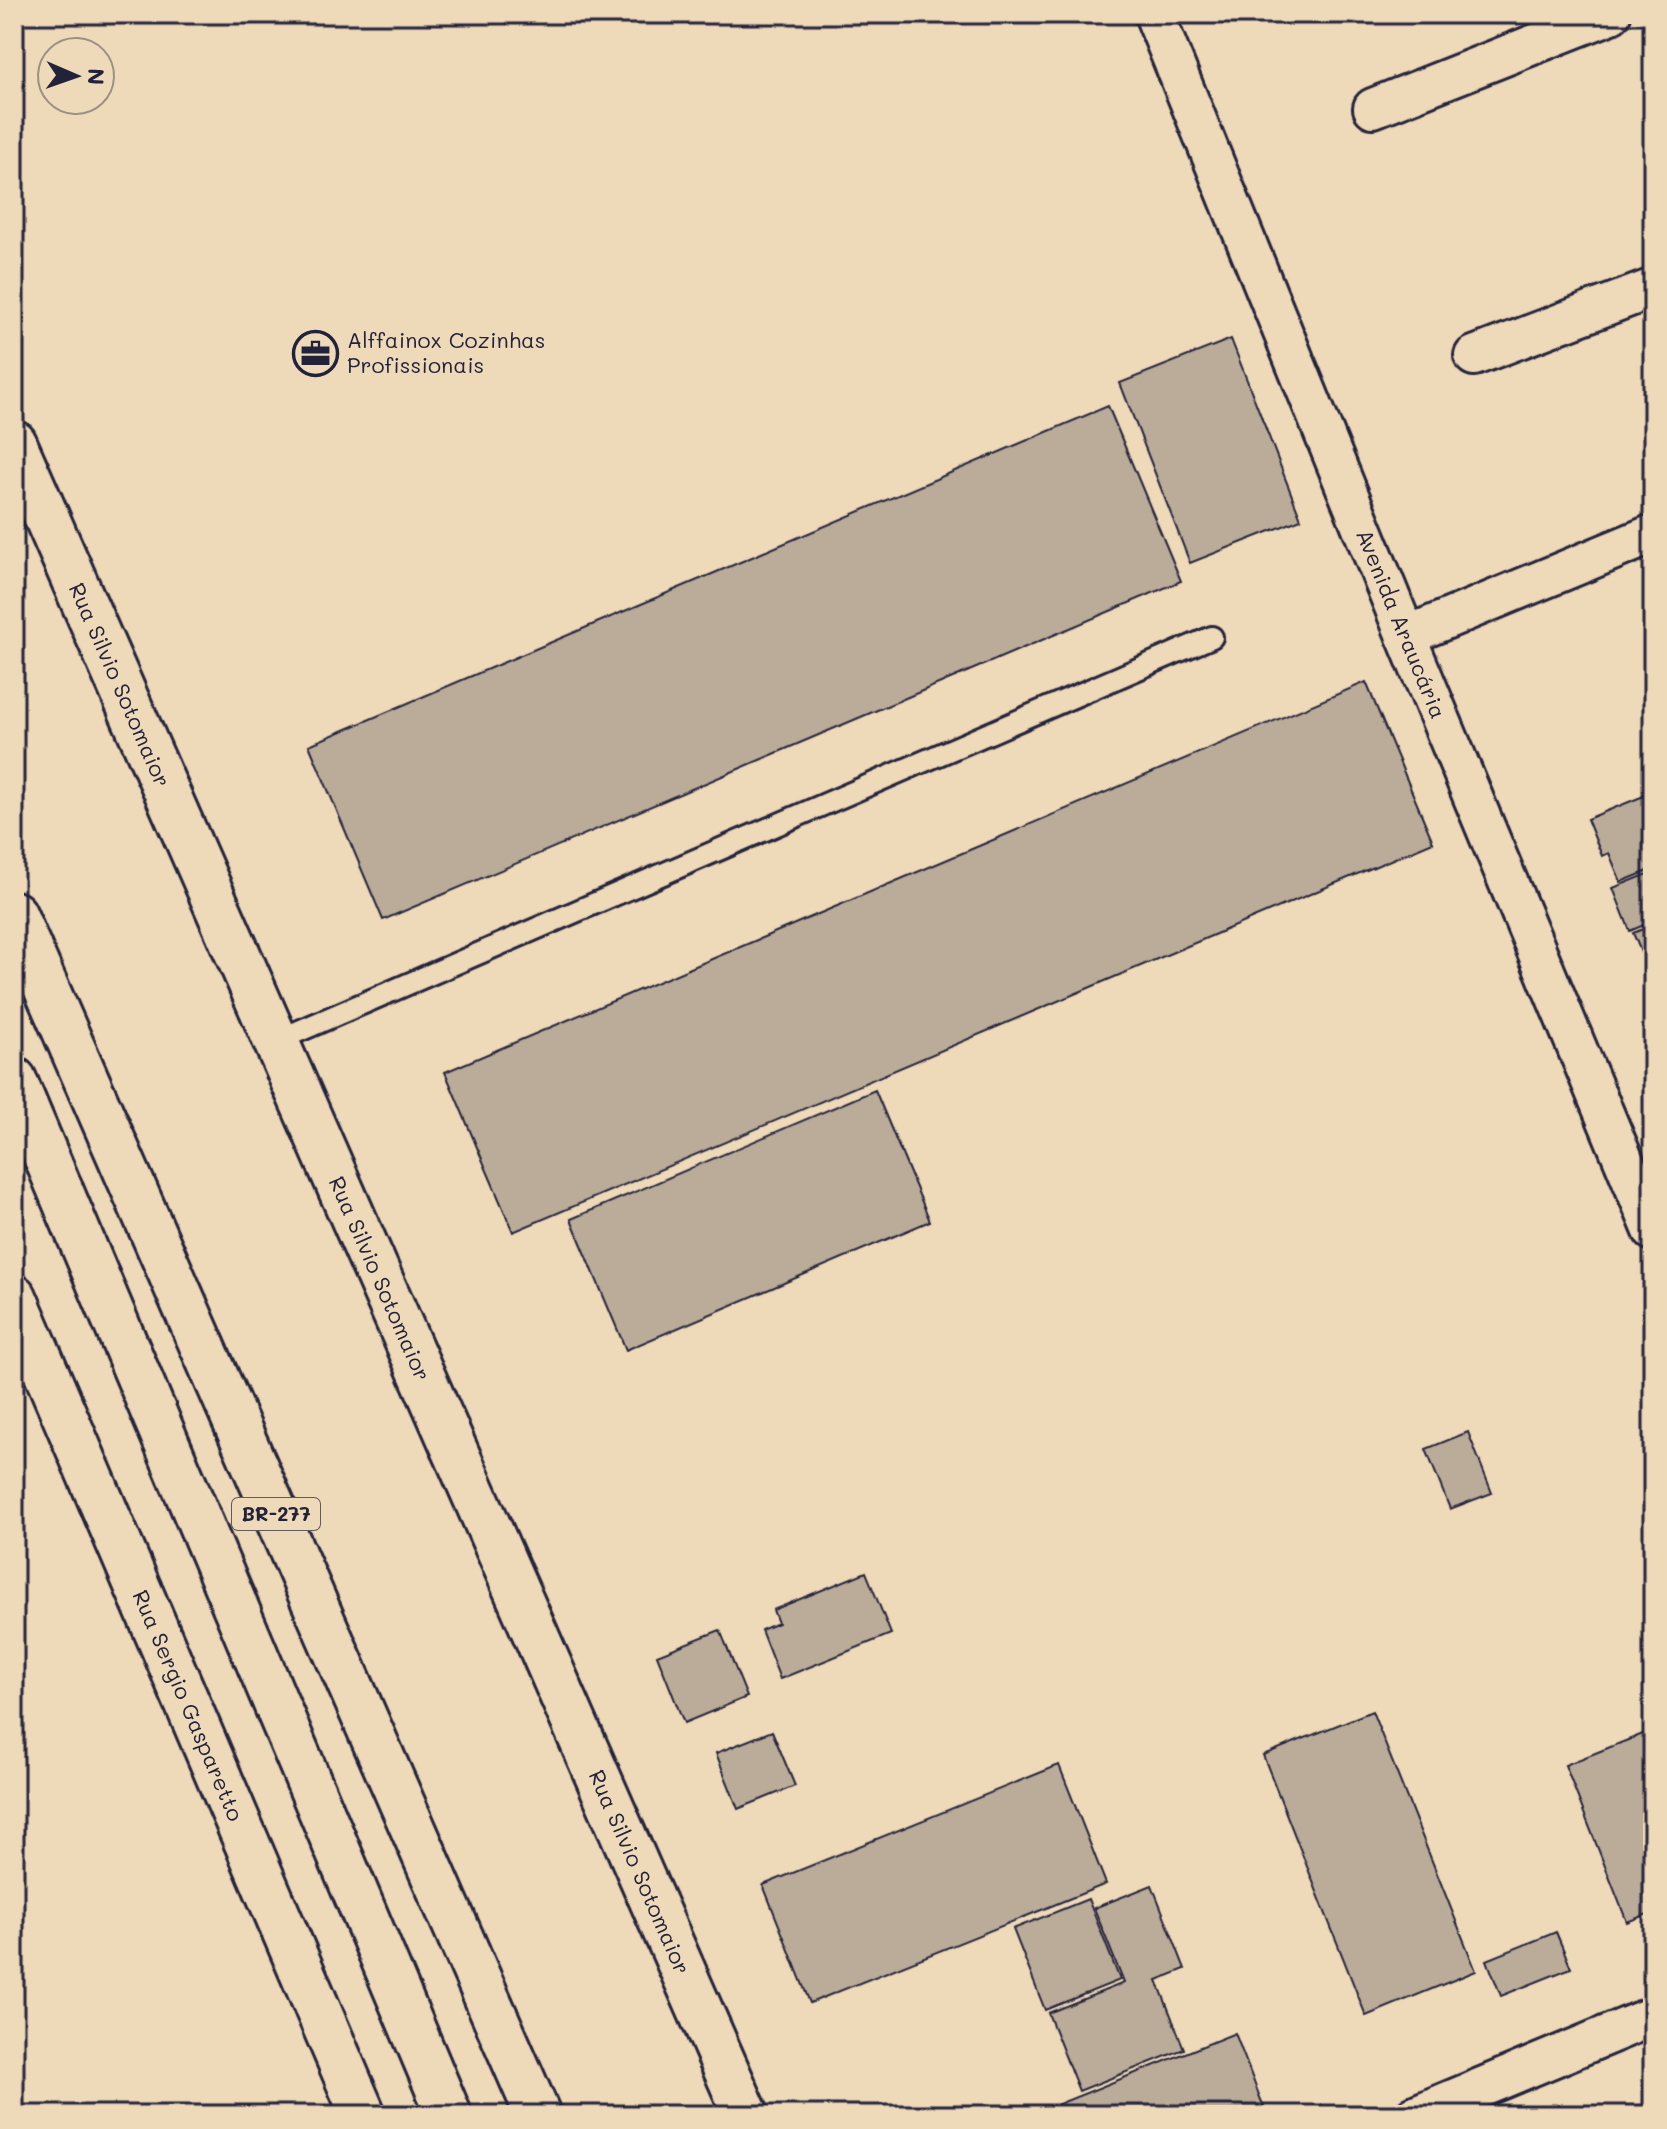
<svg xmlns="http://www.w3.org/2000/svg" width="1667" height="2129" font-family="Mali,sans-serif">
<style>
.building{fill:#bbab99;stroke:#22223b;stroke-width:2}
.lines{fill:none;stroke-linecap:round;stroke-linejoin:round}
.service-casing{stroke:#22223b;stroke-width:26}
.minor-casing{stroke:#22223b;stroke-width:44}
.tertiary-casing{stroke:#22223b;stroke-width:50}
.motorway-casing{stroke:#22223b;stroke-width:50}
.service{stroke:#eed9b8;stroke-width:20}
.minor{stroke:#eed9b8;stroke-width:38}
.tertiary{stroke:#eed9b8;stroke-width:44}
.motorway{stroke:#eed9b8;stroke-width:44}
.labels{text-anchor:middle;stroke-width:7;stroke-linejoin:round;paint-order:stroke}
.shield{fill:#eed9b8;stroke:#5f5960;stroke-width:2}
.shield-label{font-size:20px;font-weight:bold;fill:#22223b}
.poi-label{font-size:22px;fill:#22223b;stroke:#eed9b8;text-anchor:start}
.street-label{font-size:22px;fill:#22223b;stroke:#eed9b8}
</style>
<rect width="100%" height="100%" fill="#eed9b8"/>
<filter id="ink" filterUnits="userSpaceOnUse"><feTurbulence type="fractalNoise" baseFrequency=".0125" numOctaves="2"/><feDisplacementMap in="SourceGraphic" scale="16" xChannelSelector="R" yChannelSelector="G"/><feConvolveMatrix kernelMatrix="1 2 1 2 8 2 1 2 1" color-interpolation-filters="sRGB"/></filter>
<g filter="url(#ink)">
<!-- building -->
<path class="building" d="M 1231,339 L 1301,519 L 1190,563 L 1120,383 Z
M 1108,406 L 1181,581 L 383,920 L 309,745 Z
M 1366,682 L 1433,842 L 513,1232 L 445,1072 Z
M 1653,761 L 1653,782 L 1646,764 Z
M 1651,793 L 1653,869 L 1621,882 L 1609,853 L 1602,856 L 1587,819 Z
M 1653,872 L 1653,921 L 1630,931 L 1613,888 Z
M 1653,925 L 1653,975 L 1651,976 L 1633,933 Z
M 875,1090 L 930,1221 L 626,1350 L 571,1219 Z
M 1468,1432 L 1492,1493 L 1450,1509 L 1426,1449 Z
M 866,1572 L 891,1634 L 780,1679 L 761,1630 L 778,1623 L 773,1610 Z
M 720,1630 L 747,1697 L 684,1723 L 657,1655 Z
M 1372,1711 L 1476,1971 L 1366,2016 L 1263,1755 Z
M 1653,1730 L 1653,1912 L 1627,1922 L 1565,1765 Z
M 772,1731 L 795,1786 L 738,1809 L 716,1753 Z
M 1059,1765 L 1106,1884 L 810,2003 L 763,1885 Z
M 1152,1885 L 1185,1969 L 1157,1980 L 1184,2049 L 1079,2091 L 1048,2013 L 1124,1983 L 1094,1908 Z
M 1088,1899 L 1120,1980 L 1045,2010 L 1013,1929 Z
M 1556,1932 L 1571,1968 L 1501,1996 L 1487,1960 Z
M 1235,2033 L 1264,2108 L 1246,2115 L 1060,2115 L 1056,2105 Z"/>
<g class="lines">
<defs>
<path id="service" d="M 276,1041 L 1212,637"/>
<g id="minor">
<path id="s1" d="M 1154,14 L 1406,636 L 1653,1231"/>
<path d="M 1373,108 L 1611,14"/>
<path d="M 1474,356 L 1653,288"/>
<path d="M 1406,636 L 1653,534"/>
<path d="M 1415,2115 L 1653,2016"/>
</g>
<g id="tertiary">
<path id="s2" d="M 14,443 L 746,2115"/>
<path id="s3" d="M 14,1297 L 363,2115"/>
</g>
<path id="motorway" d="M 14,914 L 538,2115
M 14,1080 L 449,2115"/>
</defs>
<!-- service casing -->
<use href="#service" class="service-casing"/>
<!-- minor casing -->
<use href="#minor" class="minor-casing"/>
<!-- tertiary casing -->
<use href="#tertiary" class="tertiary-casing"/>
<!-- motorway casing -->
<use href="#motorway" class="motorway-casing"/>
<!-- service -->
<use href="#service" class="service"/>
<!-- minor -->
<use href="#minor" class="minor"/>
<!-- tertiary -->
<use href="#tertiary" class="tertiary"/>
<!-- motorway -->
<use href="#motorway" class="motorway"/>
</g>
</g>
<!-- icons -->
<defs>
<symbol id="office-ring" viewBox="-11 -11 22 22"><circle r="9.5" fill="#eed9b8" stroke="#22223b" stroke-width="1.5"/><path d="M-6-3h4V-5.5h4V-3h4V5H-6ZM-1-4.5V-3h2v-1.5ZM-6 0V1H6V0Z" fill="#22223b"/></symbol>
</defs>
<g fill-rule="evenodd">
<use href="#office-ring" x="290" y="328" width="51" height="51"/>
</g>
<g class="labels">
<!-- shield labels -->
<rect class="shield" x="232" y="1498" width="88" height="32" rx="6"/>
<g class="shield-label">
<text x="276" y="1521">BR-277</text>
</g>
<!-- poi labels -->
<g class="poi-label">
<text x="347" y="348">Alffainox Cozinhas<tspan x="347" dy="25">Profissionais</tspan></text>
</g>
<!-- street labels -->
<g class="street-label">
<text dy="8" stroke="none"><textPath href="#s1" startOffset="658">Avenida Araucária</textPath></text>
<text dy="8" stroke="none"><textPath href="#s2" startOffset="264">Rua Silvio Sotomaior</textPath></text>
<text dy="8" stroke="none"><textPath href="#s2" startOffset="912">Rua Silvio Sotomaior</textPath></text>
<text dy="8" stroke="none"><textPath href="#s3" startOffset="444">Rua Sergio Gasparetto</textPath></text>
<text dy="8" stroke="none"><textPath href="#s2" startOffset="1560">Rua Silvio Sotomaior</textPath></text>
</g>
</g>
<!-- margin -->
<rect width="1667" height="2129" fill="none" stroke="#eed9b8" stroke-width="48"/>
<rect x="24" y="24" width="1619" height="2081" fill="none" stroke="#22223b" stroke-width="3" filter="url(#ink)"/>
<!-- north arrow -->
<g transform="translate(76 76) rotate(92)"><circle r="38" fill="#eed9b8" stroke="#9c9086" stroke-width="2"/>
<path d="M0-6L14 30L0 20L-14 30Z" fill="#22223b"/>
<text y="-12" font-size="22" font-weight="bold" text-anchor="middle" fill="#22223b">N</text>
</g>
</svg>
